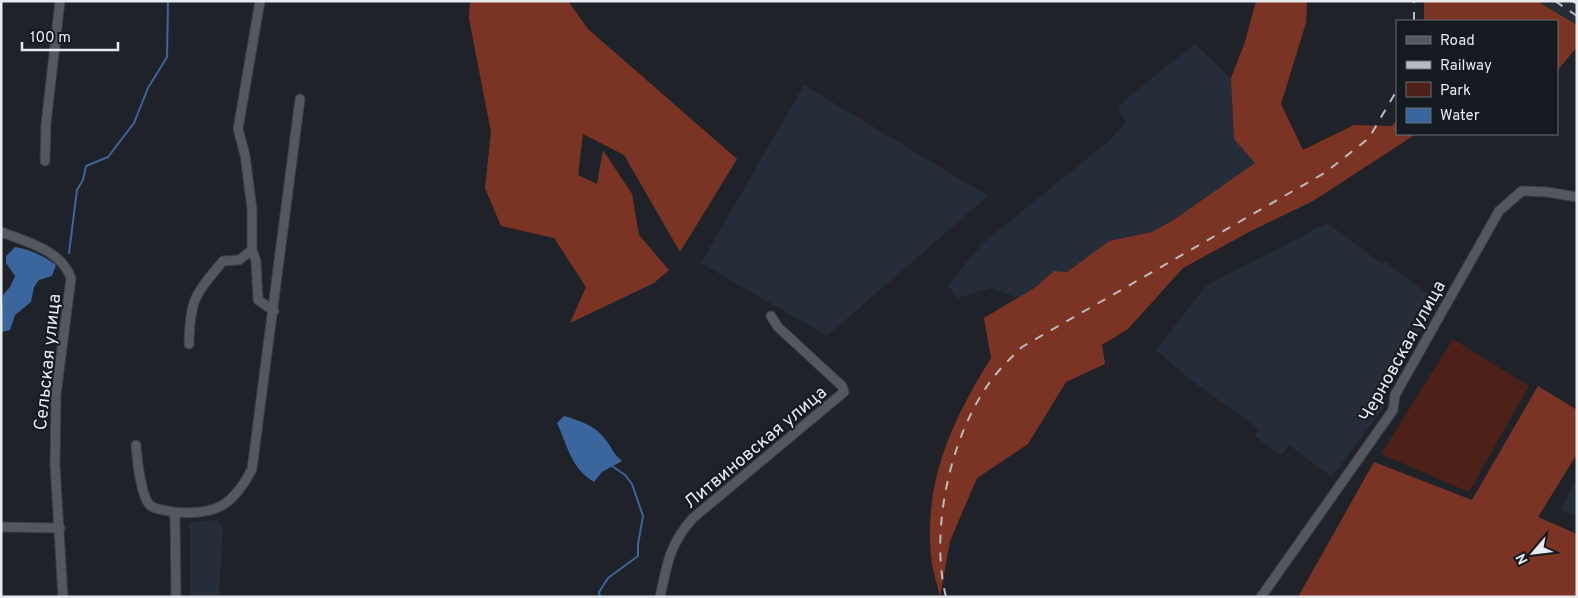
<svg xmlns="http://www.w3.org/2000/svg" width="1578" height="598" font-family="Overpass,sans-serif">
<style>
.built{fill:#252d38}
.green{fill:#4d2117}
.forest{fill:#7b3424}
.water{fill:#3a659d}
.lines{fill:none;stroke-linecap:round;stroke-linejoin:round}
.stream{stroke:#3a659d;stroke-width:2}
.minor-casing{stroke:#3a3d43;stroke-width:11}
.minor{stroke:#52585e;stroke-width:9}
.rail{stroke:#b8bcc0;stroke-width:2;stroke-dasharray:9 9;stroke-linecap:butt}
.labels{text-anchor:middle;stroke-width:4;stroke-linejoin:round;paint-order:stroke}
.street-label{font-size:18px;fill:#e7ebef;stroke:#151a20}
</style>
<rect width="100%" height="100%" fill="#1f2329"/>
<!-- built -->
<path class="built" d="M 1537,1 L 1577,1 L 1577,25 Z
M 1195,44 L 1231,78 L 1234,139 L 1256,163 L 1175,219 L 1152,232 L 1109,241 L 1067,272 L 1054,271 L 1036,287 L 1018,298 L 991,288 L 957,298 L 948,285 L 982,244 L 1111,139 L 1125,123 L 1118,108 L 1133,93 Z
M 804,85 L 988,196 L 827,336 L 701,263 Z
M 1327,223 L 1382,264 L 1385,261 L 1439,303 L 1377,395 L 1387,403 L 1332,477 L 1289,445 L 1281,455 L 1255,436 L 1259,429 L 1191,380 L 1156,350 L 1206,286 Z
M 1577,476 L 1577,517 L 1561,510 Z
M 218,520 L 223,528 L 219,597 L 190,597 L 190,522 Z"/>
<!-- green -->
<path class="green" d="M 1453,339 L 1529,386 L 1469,492 L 1381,454 Z"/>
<!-- forest -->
<path class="forest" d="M 470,1 L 568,1 L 588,29 L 737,159 L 680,252 L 624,155 L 583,134 L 578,175 L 597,184 L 603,150 L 632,194 L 639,235 L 669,270 L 654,283 L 570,323 L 586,287 L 554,238 L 501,226 L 485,188 L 491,132 L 469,19 Z
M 1256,1 L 1307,1 L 1306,23 L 1281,104 L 1303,150 L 1354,125 L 1392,126 L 1397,120 L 1397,134 L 1416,134 L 1313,201 L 1249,232 L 1183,268 L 1128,329 L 1102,345 L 1105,364 L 1066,382 L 1028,444 L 977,478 L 950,541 L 940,597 C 937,583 932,569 931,556 C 924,480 952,421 991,358 L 984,318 L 1036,287 L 1054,271 L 1067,272 L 1109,241 L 1152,232 L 1175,219 L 1255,163 L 1234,139 L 1231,78 L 1245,42 Z
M 1424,1 L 1537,1 L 1577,25 L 1577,47 L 1557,71 L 1557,21 L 1424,21 Z
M 1538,386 L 1577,410 L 1577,454 L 1538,517 L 1577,534 L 1577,597 L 1298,597 L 1374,462 L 1472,500 Z"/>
<!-- water -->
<path class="water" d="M 15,247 C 31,250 42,255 56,265 L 52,276 L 39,280 L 34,287 L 31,302 L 15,315 L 10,330 L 1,332 L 3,295 L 10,287 L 15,276 L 6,263 L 6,256 Z
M 564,416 C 580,421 595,425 605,439 C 612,447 613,454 622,461 L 602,472 L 594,482 C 571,468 568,447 557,423 Z"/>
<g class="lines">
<!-- stream -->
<path class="stream" d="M 69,253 L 77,190 L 83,180 L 86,166 L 108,157 L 134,123 L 148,88 L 167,57 L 168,1
M 600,597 L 599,592 L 608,578 L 638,556 L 638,544 L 643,516 L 632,484 L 625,475 L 612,466"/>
<defs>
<path id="minor" d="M 45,161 L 46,124 L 60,1
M 1,232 C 27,242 61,250 71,278 L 56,395 L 55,465 L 63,597
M 252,250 L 256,261 L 258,300 L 274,311
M 189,344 C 190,298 195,295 223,261 L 239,260 L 252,250 L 252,209 L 245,155 L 238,129 L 260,1
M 136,445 C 137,458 141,499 151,506 C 156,510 167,510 173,512 L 175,519 L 176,597
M 173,512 C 215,516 233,506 252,469 L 300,99
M 1,527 L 60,528
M 660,597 C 667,564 670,543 693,518 L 844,392 L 842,386 L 778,327 L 771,316
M 1261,597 L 1393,410 L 1395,395 L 1499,211 L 1522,191 L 1547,192 L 1577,197"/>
</defs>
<!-- minor casing -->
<use href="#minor" class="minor-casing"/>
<!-- minor -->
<use href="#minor" class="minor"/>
<!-- rail -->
<path class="rail" d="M 1555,1 L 1577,16
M 1572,1 L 1577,4
M 1414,21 L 1414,1
M 946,597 C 929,530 951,432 993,378 C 1001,367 1012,357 1022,347 L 1326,172 L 1369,138 L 1397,90"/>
</g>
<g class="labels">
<!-- street labels -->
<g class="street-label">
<text transform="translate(1402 351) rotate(-61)" y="6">Черновская улица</text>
<text transform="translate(47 362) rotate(-84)" y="6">Сельская улица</text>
<text transform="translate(755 447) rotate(-40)" y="6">Литвиновская улица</text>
</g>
</g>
<!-- border -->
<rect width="1578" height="598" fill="none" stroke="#e7ebef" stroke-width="5"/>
<!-- legend -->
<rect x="1396" y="20" width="162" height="115" fill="#151a20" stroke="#696e73"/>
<rect x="1406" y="36" width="25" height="8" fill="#52585e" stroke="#696e73"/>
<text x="1440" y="45" font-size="15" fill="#e7ebef">Road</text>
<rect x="1406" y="61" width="25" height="8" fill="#b8bcc0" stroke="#696e73"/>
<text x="1440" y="70" font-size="15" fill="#e7ebef">Railway</text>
<rect x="1406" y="82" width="25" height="15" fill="#4d2117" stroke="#696e73"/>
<text x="1440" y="95" font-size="15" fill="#e7ebef">Park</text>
<rect x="1406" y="108" width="25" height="15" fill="#3a659d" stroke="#696e73"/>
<text x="1440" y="120" font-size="15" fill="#e7ebef">Water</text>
<!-- north arrow -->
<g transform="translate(1533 553) rotate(242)" stroke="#151a20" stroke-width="4" paint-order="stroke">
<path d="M0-4L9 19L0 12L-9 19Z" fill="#e7ebef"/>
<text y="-8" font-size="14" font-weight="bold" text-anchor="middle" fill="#e7ebef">N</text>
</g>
<!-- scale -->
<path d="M22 42v8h96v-8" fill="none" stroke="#e7ebef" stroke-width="2.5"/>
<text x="30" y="42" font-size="15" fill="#e7ebef" stroke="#151a20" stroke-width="4" paint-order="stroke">100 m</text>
</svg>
